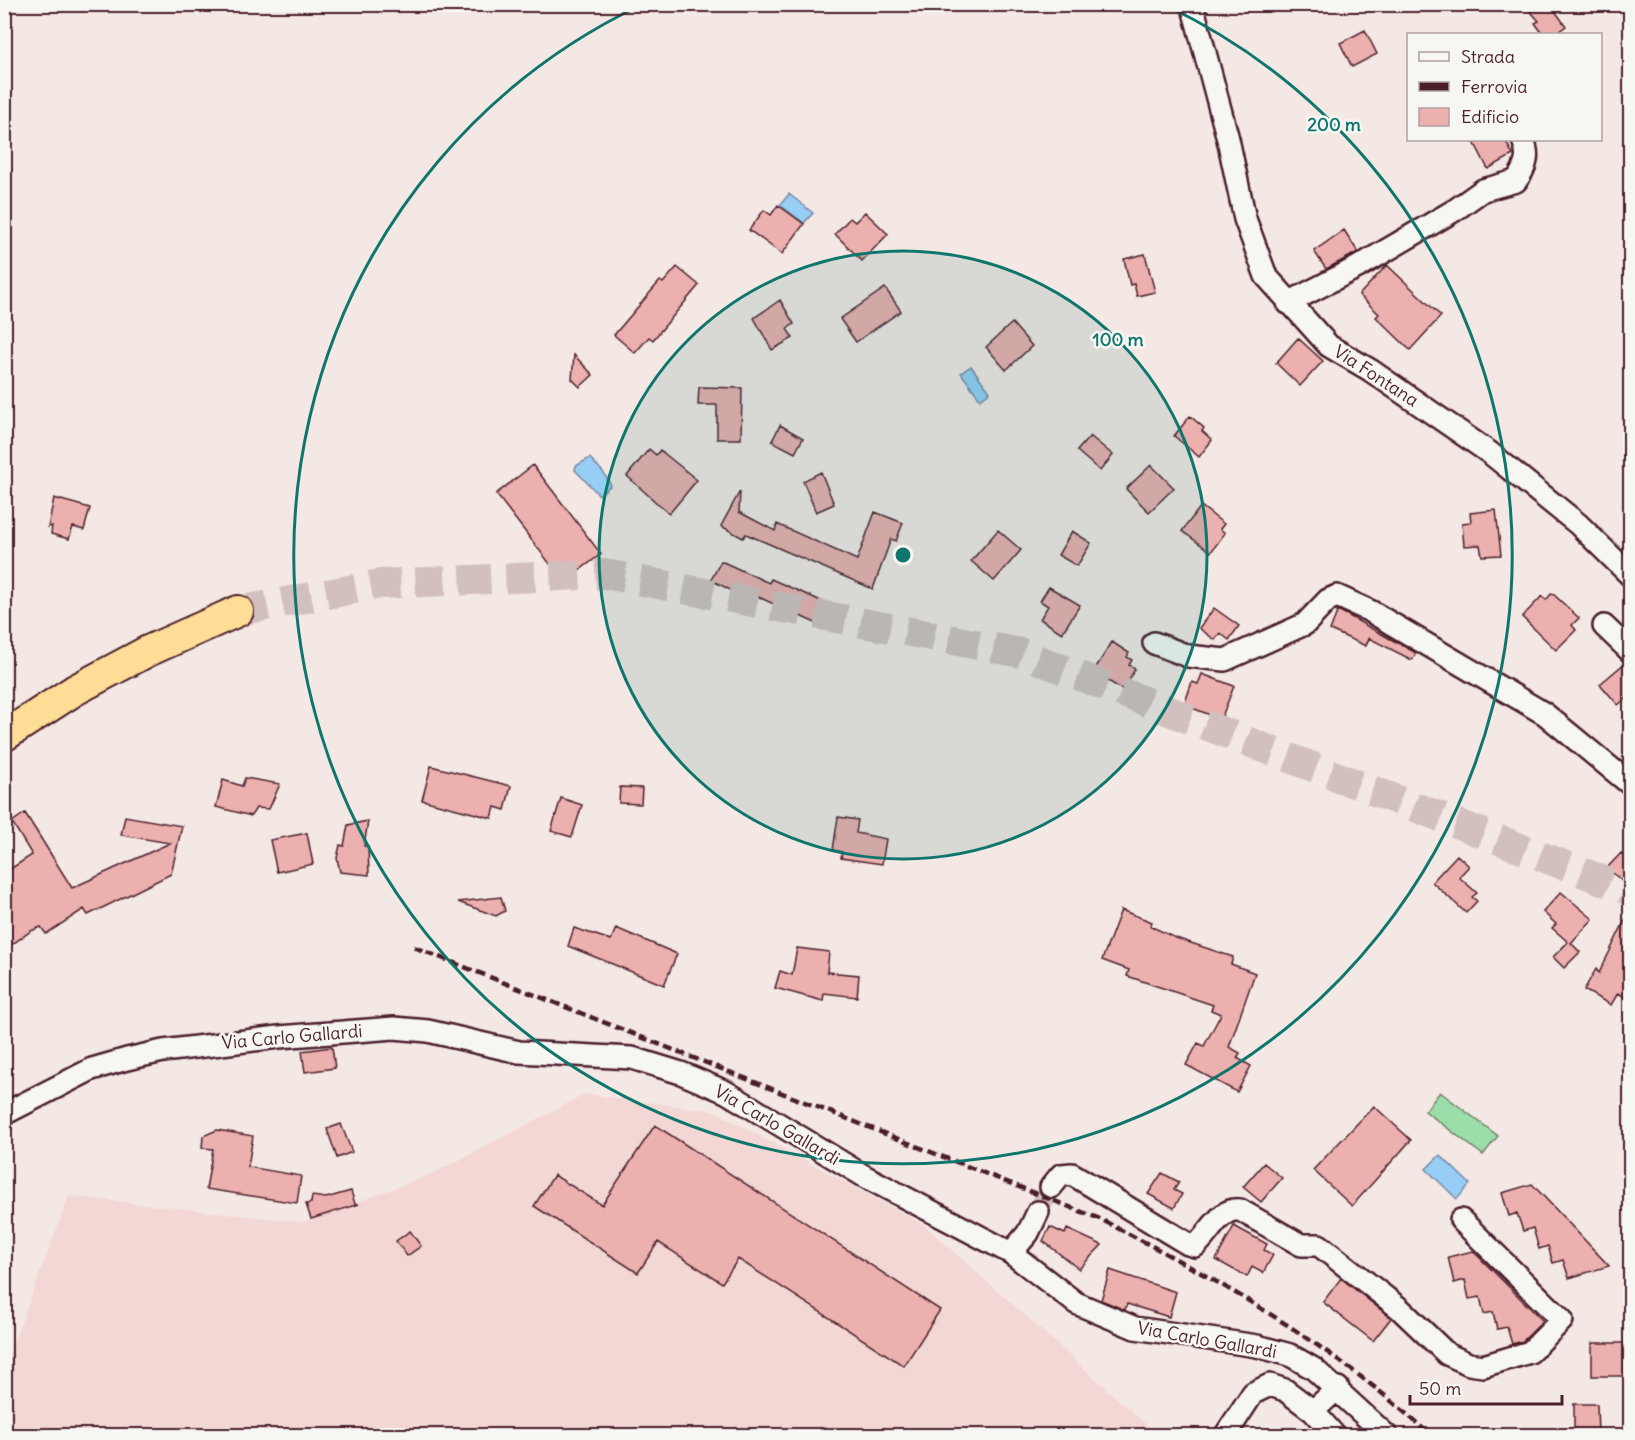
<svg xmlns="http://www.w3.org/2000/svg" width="1635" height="1440" font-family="Delius,sans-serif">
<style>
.built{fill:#f2d7d4}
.green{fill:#9cdea9;stroke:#737e6a;stroke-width:1.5}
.water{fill:#96cef5;stroke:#7888a4;stroke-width:1.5}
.building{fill:#ecb0ae;stroke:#4a1f2b;stroke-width:1.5}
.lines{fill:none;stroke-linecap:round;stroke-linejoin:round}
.minor-tunnel{stroke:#d2c0bf;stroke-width:21;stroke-dasharray:21 10;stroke-linecap:butt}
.highway-tunnel{stroke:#d2c0bf;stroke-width:30;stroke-dasharray:30 15;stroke-linecap:butt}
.minor-casing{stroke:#4a1f2b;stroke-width:26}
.highway-casing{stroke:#4a1f2b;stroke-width:34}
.minor{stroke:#f6f6f2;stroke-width:21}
.highway{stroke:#fedd96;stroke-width:30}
.rail{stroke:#4a1f2b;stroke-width:4.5;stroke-dasharray:9 4.5;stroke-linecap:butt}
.ring{fill:none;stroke:#0f766e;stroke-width:3}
.labels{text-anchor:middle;stroke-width:5;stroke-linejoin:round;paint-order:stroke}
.street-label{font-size:18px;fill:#4a1f2b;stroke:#f6f6f2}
.centre{fill:#0f766e;stroke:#f6f6f2;stroke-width:3}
.ring-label{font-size:18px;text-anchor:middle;font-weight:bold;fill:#0f766e;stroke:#f6f6f2;stroke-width:5;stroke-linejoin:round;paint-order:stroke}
</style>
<rect width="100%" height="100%" fill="#f4e8e4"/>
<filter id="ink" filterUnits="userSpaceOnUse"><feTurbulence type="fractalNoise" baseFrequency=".0167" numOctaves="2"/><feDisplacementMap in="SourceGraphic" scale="12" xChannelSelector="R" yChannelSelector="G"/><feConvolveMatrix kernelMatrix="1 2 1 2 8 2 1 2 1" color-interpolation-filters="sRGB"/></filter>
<g filter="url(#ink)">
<!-- built -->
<path class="built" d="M 586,1094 L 714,1111 L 924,1225 L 1158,1435 L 12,1435 L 7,1360 L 69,1196 L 304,1222 L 432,1174 Z"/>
<!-- green -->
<path class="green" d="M 1440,1092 L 1498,1136 L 1483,1155 L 1425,1111 Z"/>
<!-- water -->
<path class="water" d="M 789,194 L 813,213 L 804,223 L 780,205 Z
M 971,366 L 990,392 L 980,399 L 961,373 Z
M 590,458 L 603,472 L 611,485 L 599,495 L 575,470 L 576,466 Z
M 1440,1155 L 1470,1184 L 1457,1199 L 1426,1169 Z"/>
<!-- building -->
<path class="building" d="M 1524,4 L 1550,4 L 1566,26 L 1555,34 L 1543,34 L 1535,23 L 1539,21 Z
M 1365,30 L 1377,54 L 1352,67 L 1340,43 Z
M 1473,140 L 1505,140 L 1513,155 L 1488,169 Z
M 778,205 L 804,224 L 782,254 L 749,230 L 764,210 L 771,215 Z
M 865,212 L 888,234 L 862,261 L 835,234 L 850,218 L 855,222 Z
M 1344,230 L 1358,252 L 1326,269 L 1314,251 Z
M 1145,254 L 1155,292 L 1137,296 L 1134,284 L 1130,285 L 1124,259 Z
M 1387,265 L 1441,316 L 1410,350 L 1376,317 L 1379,314 L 1359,295 Z
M 677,267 L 699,285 L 653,340 L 649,337 L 635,353 L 614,335 L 660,281 L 663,283 Z
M 885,288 L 901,311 L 856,342 L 840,319 Z
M 780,300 L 794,324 L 787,329 L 793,338 L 772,350 L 754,318 Z
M 1012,323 L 1032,346 L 1006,370 L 986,347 Z
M 1298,338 L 1323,361 L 1300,386 L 1276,363 Z
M 574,355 L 593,375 L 580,387 L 572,379 Z
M 699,387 L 742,388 L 741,439 L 717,439 L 717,405 L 698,405 Z
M 1190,416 L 1204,428 L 1202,431 L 1212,440 L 1199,457 L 1174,436 Z
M 780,425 L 803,438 L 795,453 L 772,441 Z
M 1090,436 L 1113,455 L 1100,471 L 1077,451 Z
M 649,449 L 656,455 L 660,450 L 697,480 L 669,514 L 627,476 Z
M 533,465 L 601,554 L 564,582 L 496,494 Z
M 1151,465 L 1174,488 L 1149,512 L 1126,489 Z
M 821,472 L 834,504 L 816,512 L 803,481 Z
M 740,491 L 739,512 L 775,531 L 777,524 L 857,560 L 875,512 L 903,523 L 896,541 L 891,539 L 873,589 L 746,534 L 743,538 L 721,526 Z
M 54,498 L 90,508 L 84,530 L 73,527 L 69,539 L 51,534 L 52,526 L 48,527 Z
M 1201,506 L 1224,524 L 1220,529 L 1225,533 L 1211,552 L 1182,531 Z
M 1496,510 L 1501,555 L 1482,556 L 1480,545 L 1464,546 L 1462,523 L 1471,522 L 1470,513 Z
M 998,530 L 1021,550 L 994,581 L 971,561 Z
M 1072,531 L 1091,543 L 1077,566 L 1058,555 Z
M 721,561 L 769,583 L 771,579 L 844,611 L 835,632 L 739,588 L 736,593 L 711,580 Z
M 1049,587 L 1080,605 L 1062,633 L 1040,619 L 1048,606 L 1040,601 Z
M 1552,593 L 1579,618 L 1572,625 L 1576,630 L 1556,650 L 1522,617 L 1542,596 L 1546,600 Z
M 1214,608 L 1239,626 L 1229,640 L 1220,633 L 1215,640 L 1199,628 Z
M 1338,610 L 1416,653 L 1412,660 L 1369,638 L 1366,646 L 1330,630 Z
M 1112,642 L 1129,653 L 1127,657 L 1132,660 L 1129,665 L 1135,669 L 1123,690 L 1093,672 Z
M 1625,663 L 1630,663 L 1630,695 L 1618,705 L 1600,684 Z
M 1202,674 L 1234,686 L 1221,719 L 1184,705 L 1192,682 L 1198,684 Z
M 431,766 L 511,786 L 505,810 L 495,807 L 492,818 L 422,800 Z
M 245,778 L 280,784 L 269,809 L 256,808 L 251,816 L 216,807 L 223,780 L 242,786 Z
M 620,787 L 642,788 L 641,804 L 619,803 Z
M 561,798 L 582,805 L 572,837 L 551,831 Z
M 25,813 L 72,888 L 170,843 L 121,835 L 125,816 L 182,826 L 171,874 L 88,915 L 84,909 L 46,934 L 41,927 L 31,931 L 4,950 L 4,873 L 32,855 L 12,822 Z
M 838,817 L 858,820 L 856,833 L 886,839 L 882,864 L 841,858 L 842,852 L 833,850 Z
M 368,821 L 364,846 L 368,846 L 369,875 L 340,872 L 337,858 L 340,845 L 344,846 L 348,825 Z
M 307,833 L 313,864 L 277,872 L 270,840 Z
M 1621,853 L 1630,861 L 1630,888 L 1607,868 Z
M 1457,855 L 1469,866 L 1459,877 L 1477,893 L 1472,897 L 1477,901 L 1466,913 L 1432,882 Z
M 1561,892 L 1593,919 L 1571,943 L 1580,952 L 1564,968 L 1553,957 L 1568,942 L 1552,928 L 1556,924 L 1543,912 Z
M 501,897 L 505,911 L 496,916 L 458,902 Z
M 1121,910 L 1152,922 L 1150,926 L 1176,938 L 1233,957 L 1231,964 L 1255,973 L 1229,1047 L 1240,1053 L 1237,1058 L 1251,1066 L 1237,1092 L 1186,1065 L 1198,1043 L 1204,1046 L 1221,1014 L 1211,1010 L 1213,1005 L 1127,976 L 1129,970 L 1102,960 Z
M 1630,910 L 1630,1001 L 1618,993 L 1611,1005 L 1584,990 L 1596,969 L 1599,973 Z
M 574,928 L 611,940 L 616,928 L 677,954 L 664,985 L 568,946 Z
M 797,948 L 829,952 L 827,972 L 859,975 L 857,997 L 824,993 L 823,1001 L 775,988 L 780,971 L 792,975 Z
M 332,1047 L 335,1068 L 305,1072 L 302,1051 Z
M 1374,1106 L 1411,1140 L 1352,1206 L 1313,1170 Z
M 341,1124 L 352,1152 L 337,1158 L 327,1129 Z
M 655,1125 L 940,1310 L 904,1366 L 738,1259 L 722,1283 L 658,1242 L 638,1273 L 534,1206 L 554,1175 L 602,1205 Z
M 217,1130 L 253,1136 L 248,1167 L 301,1176 L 297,1203 L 206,1189 L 213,1149 L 202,1148 L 203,1136 Z
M 1264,1163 L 1282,1178 L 1261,1202 L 1243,1187 Z
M 1162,1173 L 1179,1182 L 1174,1190 L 1182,1194 L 1174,1208 L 1148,1194 Z
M 1532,1184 L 1609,1266 L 1569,1278 L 1563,1260 L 1553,1263 L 1548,1246 L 1539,1249 L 1533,1228 L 1523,1231 L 1517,1213 L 1509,1216 L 1502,1193 Z
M 351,1191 L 355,1204 L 359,1204 L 311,1219 L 306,1204 L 311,1203 L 312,1196 L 326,1198 Z
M 1234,1226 L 1267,1244 L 1264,1250 L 1273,1255 L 1263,1273 L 1252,1267 L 1247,1277 L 1216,1260 Z
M 1050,1227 L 1065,1234 L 1067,1229 L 1102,1245 L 1079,1269 L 1043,1241 Z
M 410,1231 L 421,1246 L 407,1256 L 396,1241 Z
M 1473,1251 L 1543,1321 L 1523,1341 L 1512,1344 L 1507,1327 L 1497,1329 L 1493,1312 L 1484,1314 L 1480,1297 L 1469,1299 L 1465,1280 L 1454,1283 L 1448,1257 Z
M 1110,1270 L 1176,1292 L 1169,1317 L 1127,1304 L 1125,1310 L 1101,1300 Z
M 1341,1278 L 1391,1318 L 1373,1341 L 1323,1302 Z
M 1592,1343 L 1630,1343 L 1630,1376 L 1592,1376 Z
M 1574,1404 L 1597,1404 L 1598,1436 L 1574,1436 Z"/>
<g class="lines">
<!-- minor-tunnel -->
<path class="minor-tunnel" d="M 1038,1212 L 1051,1187"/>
<!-- highway-tunnel -->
<path class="highway-tunnel" d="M 238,611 L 380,584 L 605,574 L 1021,653 L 1630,891"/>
<defs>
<path id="minor" d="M 1192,4 L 1228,139 L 1245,219 L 1266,276 L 1329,346 L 1370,370 L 1490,453 L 1578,524 L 1630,575
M 1288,303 L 1358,267 L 1455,210 L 1483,190 L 1516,181 C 1526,167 1530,156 1523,140
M 1604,626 L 1630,651
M 1154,643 L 1188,656 L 1225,660 L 1305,624 L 1328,600 L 1337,596 L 1370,611 L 1545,714 L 1630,784
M 4,1114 L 92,1069 L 127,1059 L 163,1051 L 279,1037 L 394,1028 L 428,1031 L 519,1052 L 632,1058 L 681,1073 L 726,1092 L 864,1176 L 1011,1253 L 1076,1303 L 1135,1328 L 1257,1346 L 1290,1355 L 1314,1369 L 1387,1436
M 1051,1187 L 1061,1175 L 1072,1174 L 1188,1244 L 1195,1246 C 1210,1234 1220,1207 1240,1210 L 1301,1245 L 1319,1245 L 1399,1308 L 1447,1354 L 1469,1364 L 1483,1366 L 1530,1352 L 1562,1320 L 1461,1220
M 1011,1253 L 1028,1233 L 1038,1212
M 1225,1436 L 1253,1393 L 1270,1385 L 1285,1390 L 1313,1411
M 1335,1436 L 1313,1411 L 1338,1388"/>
<path id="highway" d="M 4,736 L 75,690 L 148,651 L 238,611"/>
</defs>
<!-- minor casing -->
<use href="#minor" class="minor-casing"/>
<!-- highway casing -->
<use href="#highway" class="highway-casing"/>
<!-- minor -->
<use href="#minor" class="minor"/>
<!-- highway -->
<use href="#highway" class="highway"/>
<!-- rail -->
<path class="rail" d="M 414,947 L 1100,1219 C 1217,1279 1334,1345 1431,1436"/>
</g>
</g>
<!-- distance rings -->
<circle cx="903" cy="555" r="304" fill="#0f766e" fill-opacity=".12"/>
<g class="ring">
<circle cx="903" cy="555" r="304"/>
<path d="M1165 5A609 609 0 1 1 641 5"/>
</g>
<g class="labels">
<!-- street labels -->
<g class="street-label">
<text transform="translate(1376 376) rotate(33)" y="6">Via Fontana</text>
<text transform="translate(292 1037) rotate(-5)" y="6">Via Carlo Gallardi</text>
<text transform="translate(777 1125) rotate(30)" y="6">Via Carlo Gallardi</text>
<text transform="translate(1207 1340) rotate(10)" y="6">Via Carlo Gallardi</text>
</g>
</g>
<circle cx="903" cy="555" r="9" class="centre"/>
<g class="ring-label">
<text x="1334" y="131">200 m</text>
<text x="1118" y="346">100 m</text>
</g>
<!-- margin -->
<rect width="1635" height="1440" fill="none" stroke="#f6f6f2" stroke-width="24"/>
<rect x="12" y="12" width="1611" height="1416" fill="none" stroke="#4a1f2b" stroke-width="2" filter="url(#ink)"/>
<!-- legend -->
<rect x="1407" y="33" width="195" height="108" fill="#f6f6f2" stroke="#b1a0a2" stroke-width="1.5"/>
<rect x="1419" y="52" width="30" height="9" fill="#f6f6f2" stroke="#b1a0a2" stroke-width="1.5"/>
<text x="1461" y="63" font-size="18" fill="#4a1f2b">Strada</text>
<rect x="1419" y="82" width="30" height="9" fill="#4a1f2b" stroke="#b1a0a2" stroke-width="1.5"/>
<text x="1461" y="93" font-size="18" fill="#4a1f2b">Ferrovia</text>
<rect x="1419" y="108" width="30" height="18" fill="#ecb0ae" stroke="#b1a0a2" stroke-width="1.5"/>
<text x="1461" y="123" font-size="18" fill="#4a1f2b">Edificio</text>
<!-- scale -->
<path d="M1410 1395v9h152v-9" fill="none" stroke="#4a1f2b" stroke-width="3"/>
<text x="1419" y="1395" font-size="18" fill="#4a1f2b" stroke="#f6f6f2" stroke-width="4.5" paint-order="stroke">50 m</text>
</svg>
